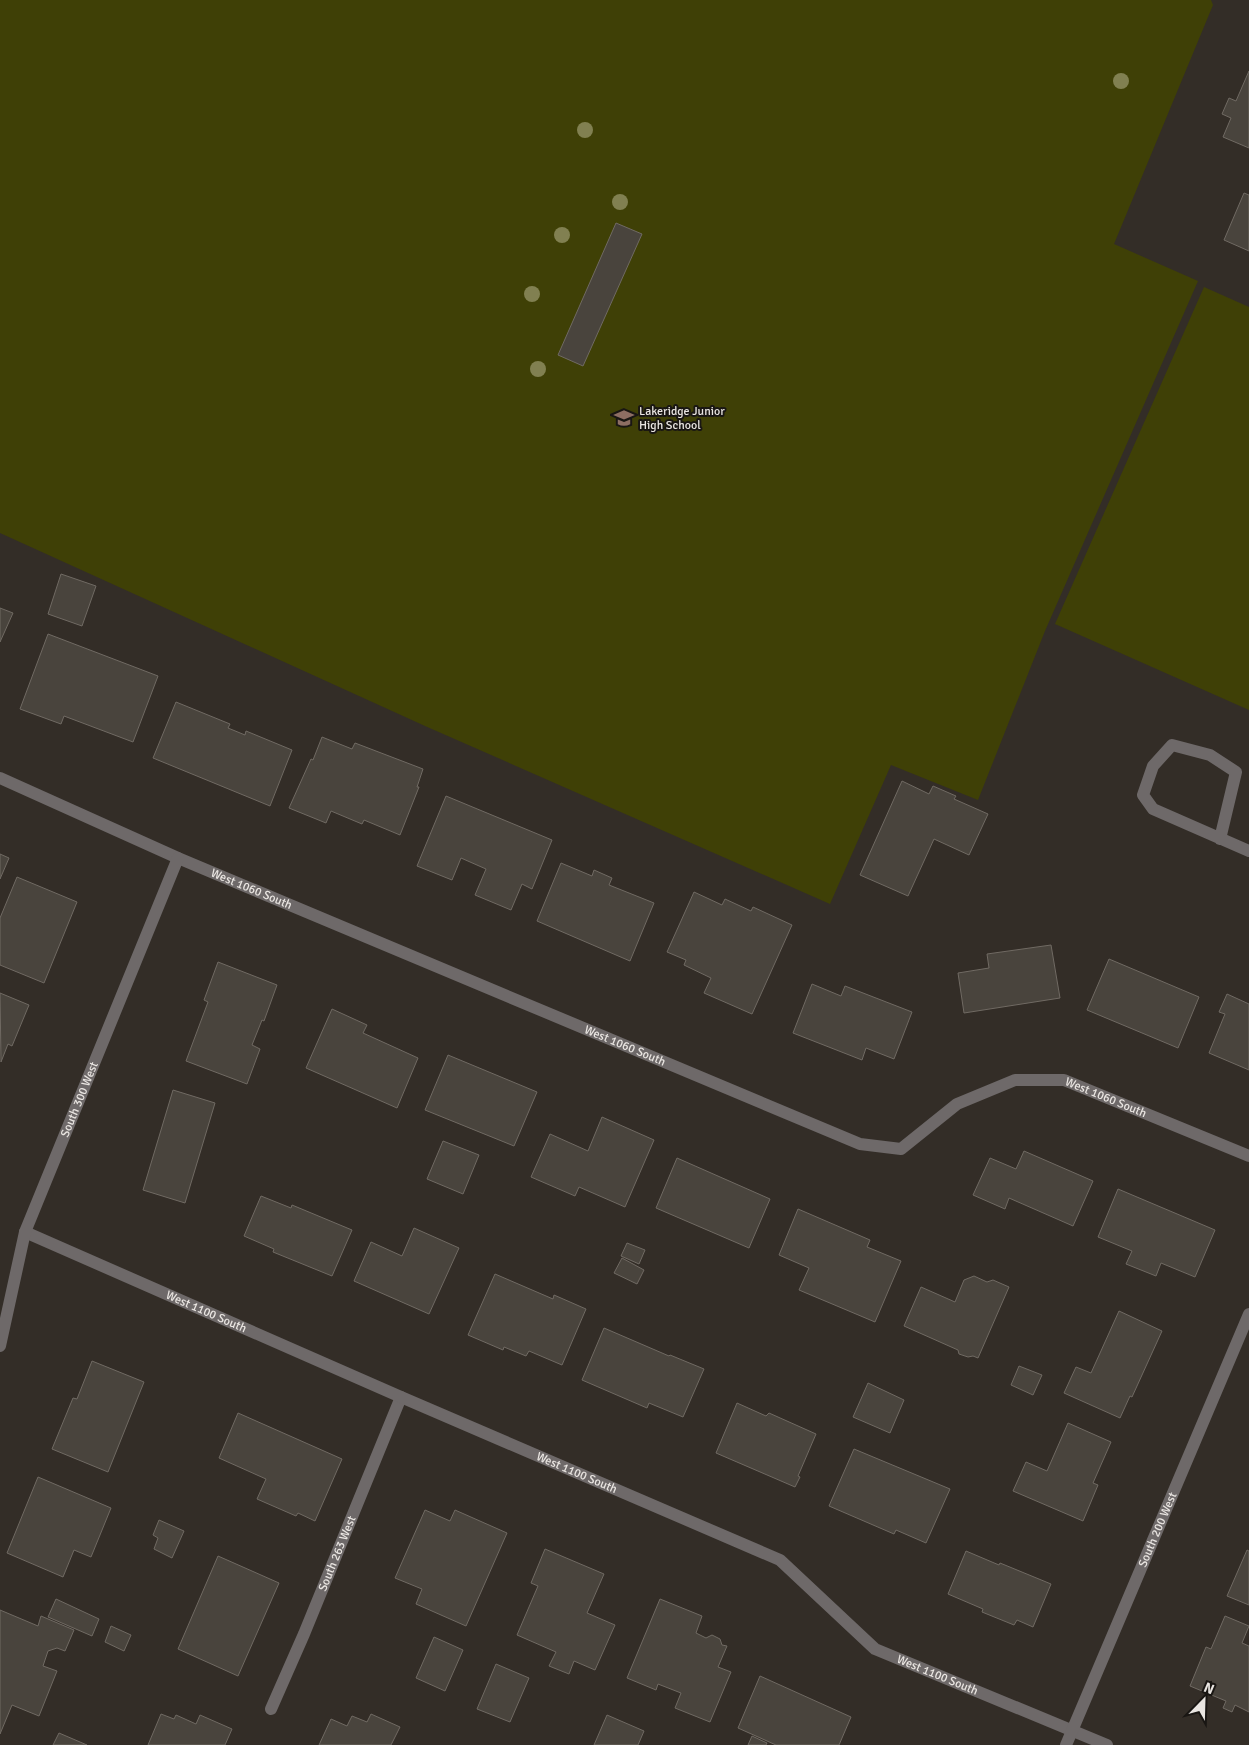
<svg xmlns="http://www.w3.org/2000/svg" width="1249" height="1745" font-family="Signika,sans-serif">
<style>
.green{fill:#3f4006}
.building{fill:#49443d;stroke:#706a63}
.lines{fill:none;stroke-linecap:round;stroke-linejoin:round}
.service{stroke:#6e6969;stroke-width:12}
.minor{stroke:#6e6969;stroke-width:12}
.tree{fill:#818051}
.labels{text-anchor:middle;stroke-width:4;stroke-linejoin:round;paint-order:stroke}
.poi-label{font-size:12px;fill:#eae6e2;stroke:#191613;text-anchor:start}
.street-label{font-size:12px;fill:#eae6e2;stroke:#191613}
</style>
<rect width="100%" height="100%" fill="#332d27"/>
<!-- green -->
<path class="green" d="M 0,0 L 1211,0 L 1213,5 L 1114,244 L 1198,281 L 1045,631 L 978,800 L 891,765 L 830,904 L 425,726 L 0,533 Z
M 1204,287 L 1249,307 L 1249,710 L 1055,624 Z"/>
<!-- building -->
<path class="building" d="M 1249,71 L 1249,148 L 1223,137 L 1231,118 L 1222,114 L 1229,98 L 1236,101 Z
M 1244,193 L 1249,195 L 1249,251 L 1224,240 Z
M 616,223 L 642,234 L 583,366 L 558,355 Z
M 61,574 L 96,586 L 82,626 L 48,614 Z
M 0,608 L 13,613 L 0,642 Z
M 48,634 L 158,676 L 133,742 L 64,716 L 61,724 L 20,709 Z
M 176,702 L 230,724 L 228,728 L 245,735 L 246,731 L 292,750 L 270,806 L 153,758 Z
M 322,737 L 352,749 L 355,743 L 423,769 L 417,787 L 419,787 L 400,835 L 364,820 L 362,824 L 331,811 L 326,823 L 289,808 L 311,759 L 313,760 Z
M 902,781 L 929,794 L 933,786 L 956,796 L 954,799 L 988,814 L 969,855 L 934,839 L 908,896 L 860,875 Z
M 446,796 L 552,840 L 532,889 L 522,884 L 511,910 L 475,895 L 486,869 L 461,858 L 452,880 L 417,866 Z
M 0,854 L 9,858 L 0,879 Z
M 561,863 L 592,876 L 594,870 L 612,878 L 609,885 L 654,903 L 630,961 L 537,921 Z
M 17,877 L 77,902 L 44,983 L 0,965 L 0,918 Z
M 694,892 L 722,905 L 725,899 L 751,911 L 753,907 L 792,925 L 752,1014 L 704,993 L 711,978 L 684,965 L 686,960 L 667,952 Z
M 1051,945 L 1060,998 L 964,1013 L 958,973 L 989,968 L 987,954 Z
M 1109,959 L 1199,997 L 1178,1048 L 1087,1010 Z
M 218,962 L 277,985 L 264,1021 L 262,1020 L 252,1045 L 260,1049 L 247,1084 L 186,1061 L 208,1002 L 204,1000 Z
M 812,984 L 841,996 L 845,986 L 912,1012 L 894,1059 L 866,1048 L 862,1060 L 793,1033 Z
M 0,993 L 29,1005 L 12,1046 L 8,1044 L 1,1062 Z
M 1227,994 L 1249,1004 L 1249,1070 L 1209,1053 L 1225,1014 L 1219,1012 Z
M 332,1009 L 367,1025 L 363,1033 L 418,1058 L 397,1108 L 306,1068 Z
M 448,1055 L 537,1092 L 514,1146 L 425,1110 Z
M 173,1090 L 215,1103 L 185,1203 L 143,1190 Z
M 602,1117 L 654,1140 L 625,1207 L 579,1187 L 575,1196 L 531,1177 L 550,1134 L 588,1151 Z
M 443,1141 L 479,1155 L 463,1194 L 427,1179 Z
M 1024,1151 L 1093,1181 L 1073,1226 L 1009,1198 L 1005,1209 L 973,1195 L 990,1158 L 1016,1169 Z
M 677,1158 L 770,1199 L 749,1248 L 656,1208 Z
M 1118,1189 L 1215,1230 L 1195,1277 L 1161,1263 L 1156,1276 L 1126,1264 L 1132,1251 L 1098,1237 Z
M 261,1196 L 291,1208 L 292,1205 L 352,1230 L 332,1276 L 273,1252 L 274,1249 L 244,1236 Z
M 798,1209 L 870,1240 L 867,1247 L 901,1261 L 875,1322 L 799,1290 L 809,1268 L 779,1255 Z
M 414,1228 L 459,1248 L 429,1314 L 354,1281 L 371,1242 L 402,1256 Z
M 627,1243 L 645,1250 L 639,1264 L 621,1256 Z
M 622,1258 L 644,1270 L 637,1284 L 614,1273 Z
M 495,1274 L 553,1299 L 554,1295 L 586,1309 L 562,1365 L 529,1351 L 526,1356 L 504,1347 L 503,1350 L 468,1335 Z
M 974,1276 L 987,1282 L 993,1280 L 1009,1287 L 978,1358 L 973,1356 L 968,1357 L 959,1354 L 958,1350 L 904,1326 L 921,1287 L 955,1302 L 964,1280 Z
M 1119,1311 L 1162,1331 L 1132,1397 L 1130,1396 L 1120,1418 L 1064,1393 L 1076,1367 L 1091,1373 Z
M 604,1328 L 669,1356 L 670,1355 L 704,1369 L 683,1417 L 649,1403 L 647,1408 L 582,1380 Z
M 92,1361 L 144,1382 L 108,1472 L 52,1449 L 73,1398 L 77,1399 Z
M 1019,1366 L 1042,1375 L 1033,1395 L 1011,1385 Z
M 868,1383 L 904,1400 L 890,1433 L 853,1417 Z
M 737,1403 L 766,1416 L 769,1413 L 816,1434 L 798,1476 L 800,1477 L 795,1487 L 716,1453 Z
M 238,1413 L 342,1459 L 315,1521 L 298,1513 L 296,1516 L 257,1499 L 266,1479 L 219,1458 Z
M 1068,1423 L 1111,1442 L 1093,1483 L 1098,1485 L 1083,1521 L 1013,1491 L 1026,1462 L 1047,1471 Z
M 854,1449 L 950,1489 L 926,1543 L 896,1530 L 894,1534 L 829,1506 Z
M 38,1477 L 111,1508 L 91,1557 L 74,1550 L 63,1577 L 7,1553 Z
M 425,1510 L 450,1521 L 455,1510 L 507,1533 L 466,1626 L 416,1604 L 422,1589 L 395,1578 Z
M 159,1520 L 184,1531 L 172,1558 L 154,1549 L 158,1538 L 153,1535 Z
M 545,1549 L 604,1574 L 587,1613 L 615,1625 L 595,1670 L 574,1661 L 569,1674 L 549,1666 L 556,1652 L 517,1635 L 538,1586 L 531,1583 Z
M 1247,1550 L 1249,1551 L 1249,1605 L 1227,1596 Z
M 966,1551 L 999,1565 L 1000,1563 L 1051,1584 L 1033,1627 L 1017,1620 L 1014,1625 L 982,1612 L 983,1609 L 948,1594 Z
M 218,1556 L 279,1583 L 238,1676 L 178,1649 Z
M 56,1599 L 99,1619 L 92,1636 L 48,1617 Z
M 660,1599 L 702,1616 L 696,1633 L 706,1638 L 712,1635 L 720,1639 L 722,1645 L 727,1646 L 718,1667 L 731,1672 L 710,1722 L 675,1708 L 681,1693 L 658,1684 L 656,1690 L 627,1678 Z
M 0,1610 L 38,1626 L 41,1616 L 74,1630 L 65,1651 L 57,1648 L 48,1651 L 43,1666 L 57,1671 L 39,1716 L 12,1705 L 0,1734 Z
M 1225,1616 L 1249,1626 L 1242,1643 L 1249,1646 L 1249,1712 L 1235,1705 L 1232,1712 L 1223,1708 L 1226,1701 L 1190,1686 L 1206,1647 L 1211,1649 Z
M 111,1626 L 131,1635 L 124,1651 L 105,1642 Z
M 434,1637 L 463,1650 L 445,1691 L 416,1678 Z
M 496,1664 L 529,1678 L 510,1722 L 477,1709 Z
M 760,1676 L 851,1717 L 839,1745 L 776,1745 L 738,1728 Z
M 161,1714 L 174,1719 L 176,1715 L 196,1724 L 200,1715 L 232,1729 L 225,1745 L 148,1745 Z
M 371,1714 L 400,1727 L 391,1745 L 319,1745 L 331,1719 L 347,1726 L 352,1716 L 367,1722 Z
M 607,1715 L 644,1731 L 638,1745 L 594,1745 Z
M 59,1733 L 87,1745 L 53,1745 Z
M 752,1736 L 767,1743 L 766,1745 L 748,1745 Z"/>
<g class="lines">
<!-- service -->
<g class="service">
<path d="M 1220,839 L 1236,772 L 1210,755 L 1172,745 L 1153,766 L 1143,795 L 1153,809 L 1249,851"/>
<path id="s1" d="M 271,1709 L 304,1634 L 401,1397"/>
</g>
<!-- minor -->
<g class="minor">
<path id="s2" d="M 0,778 L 178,858 L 860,1144 L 901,1149 L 957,1104 L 1015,1080 L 1064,1080 L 1249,1156"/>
<path id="s3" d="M 25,1232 L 401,1397 L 780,1560 L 875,1649 L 1107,1745"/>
<path id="s4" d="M 0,1346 L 25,1232 L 178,858"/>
<path id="s5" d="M 1066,1745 L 1249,1314"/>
</g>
</g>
<!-- trees -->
<g class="tree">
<circle cx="1121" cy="81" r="8"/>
<circle cx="585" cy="130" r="8"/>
<circle cx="620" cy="202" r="8"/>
<circle cx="562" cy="235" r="8"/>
<circle cx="532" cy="294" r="8"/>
<circle cx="538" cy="369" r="8"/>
</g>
<!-- icons -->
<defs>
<symbol id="school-bare" viewBox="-9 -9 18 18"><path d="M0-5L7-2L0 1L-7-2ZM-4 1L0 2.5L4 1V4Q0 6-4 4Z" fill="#8d6e63" stroke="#191613" stroke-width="2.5" paint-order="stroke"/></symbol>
</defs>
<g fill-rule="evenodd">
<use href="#school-bare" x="610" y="404" width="28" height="28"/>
</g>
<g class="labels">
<!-- poi labels -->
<g class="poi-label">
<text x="639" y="415">Lakeridge Junior<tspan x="639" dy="14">High School</tspan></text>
</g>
<!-- street labels -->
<g class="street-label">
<text dy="4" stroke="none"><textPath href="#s2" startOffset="275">West 1060 South</textPath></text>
<text dy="4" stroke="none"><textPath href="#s2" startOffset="680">West 1060 South</textPath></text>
<text dy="4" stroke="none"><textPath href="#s2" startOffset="1205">West 1060 South</textPath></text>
<text dy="4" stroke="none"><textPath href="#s4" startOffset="260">South 300 West</textPath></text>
<text dy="4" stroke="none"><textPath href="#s3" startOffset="198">West 1100 South</textPath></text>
<text dy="4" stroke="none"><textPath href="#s3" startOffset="602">West 1100 South</textPath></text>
<text dy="4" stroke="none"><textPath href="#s5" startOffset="234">South 200 West</textPath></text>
<text dy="4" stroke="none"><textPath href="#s1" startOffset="169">South 263 West</textPath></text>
<text dy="4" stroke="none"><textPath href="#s3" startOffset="1021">West 1100 South</textPath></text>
</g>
</g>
<!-- north arrow -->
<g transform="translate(1204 1700) rotate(23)" stroke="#191613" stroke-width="4" paint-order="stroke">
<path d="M0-4L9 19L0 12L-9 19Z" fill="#eae6e2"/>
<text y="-8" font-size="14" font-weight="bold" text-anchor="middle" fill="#eae6e2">N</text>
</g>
</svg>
